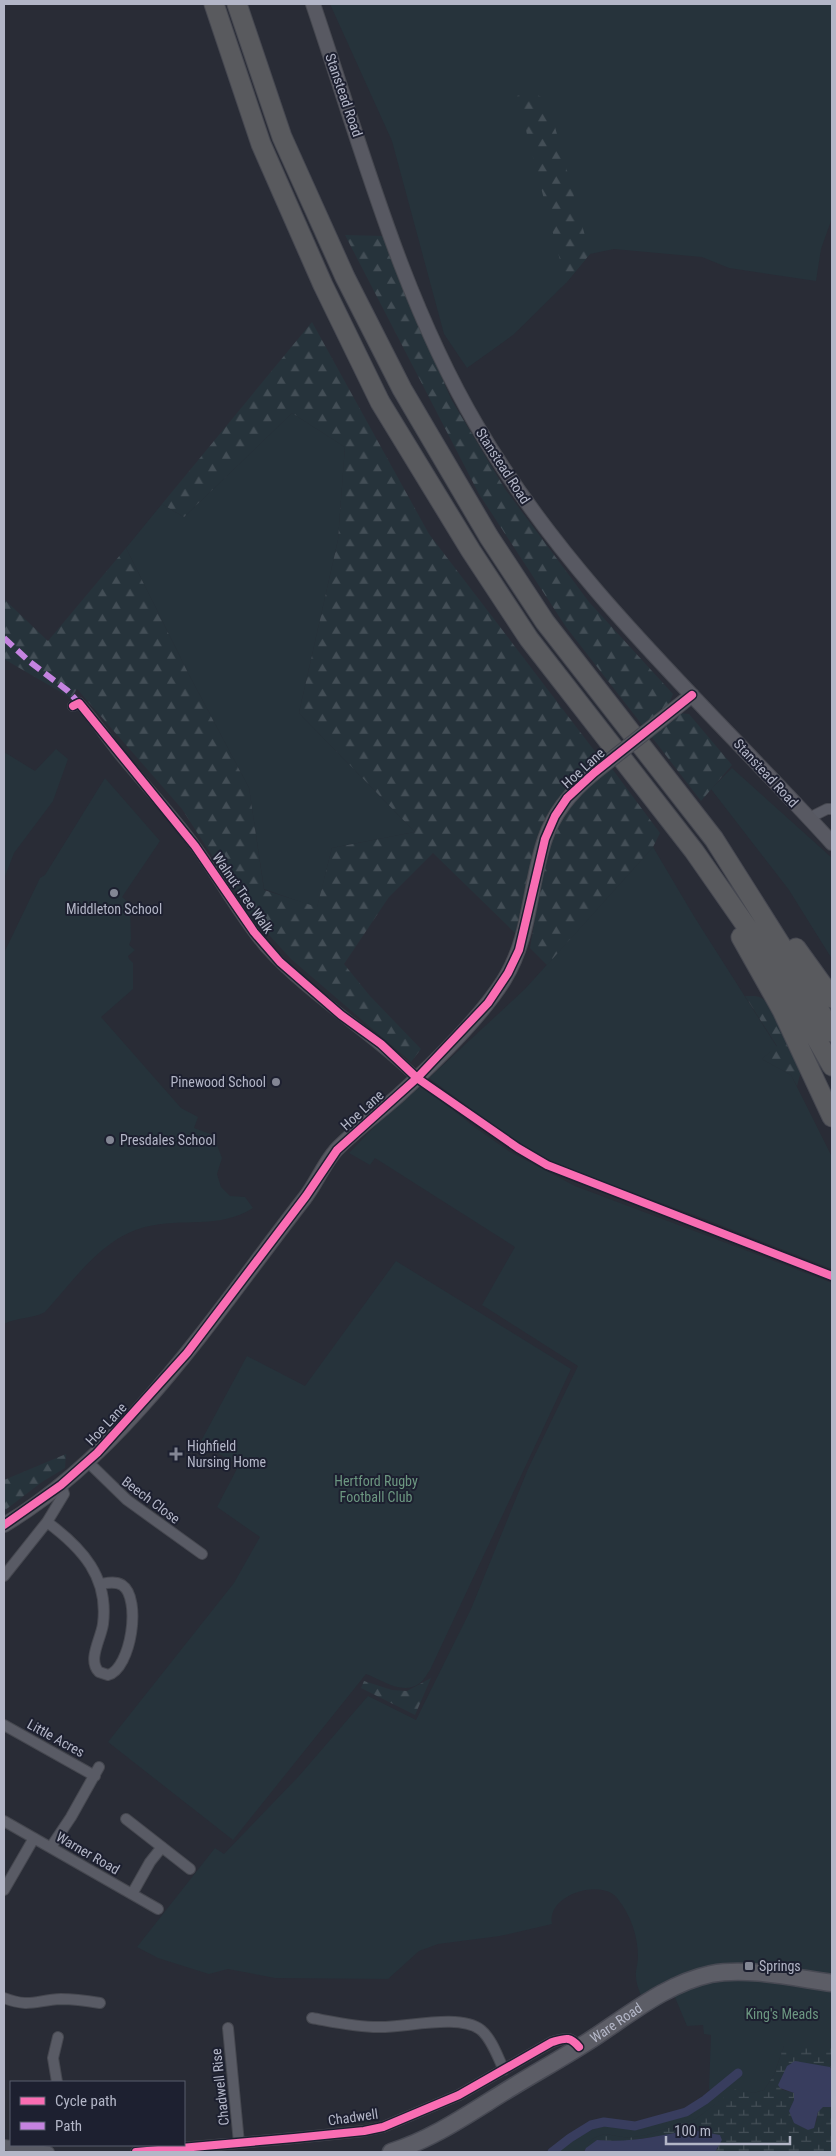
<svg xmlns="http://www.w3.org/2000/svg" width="836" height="2156" font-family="'Roboto Condensed',sans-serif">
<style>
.green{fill:#26333b}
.forest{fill:url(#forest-firs)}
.wetland{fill:url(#wetland-marsh)}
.water{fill:#383d5e}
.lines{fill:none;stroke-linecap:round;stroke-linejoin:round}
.canal{stroke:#383d5e;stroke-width:9}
.street-casing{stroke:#464850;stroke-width:12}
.secondary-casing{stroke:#464850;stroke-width:16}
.primary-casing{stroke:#474953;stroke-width:19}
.highway-casing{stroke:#464851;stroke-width:21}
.street{stroke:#595b65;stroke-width:10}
.secondary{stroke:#585962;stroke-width:14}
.primary{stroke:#5c5d66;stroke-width:16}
.highway{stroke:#595a5e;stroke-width:19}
.secondary-bridge-casing{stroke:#464850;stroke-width:16;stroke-linecap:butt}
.secondary-bridge{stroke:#585962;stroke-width:14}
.quiet{stroke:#c483df;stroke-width:6;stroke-dasharray:12 6;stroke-linecap:butt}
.cycleway-casing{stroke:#1d2030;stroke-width:11}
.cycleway{stroke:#f96db3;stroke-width:8}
.poi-dot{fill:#838694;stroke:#1d2030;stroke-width:2}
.labels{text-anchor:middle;stroke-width:4;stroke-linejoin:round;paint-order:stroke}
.street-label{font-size:14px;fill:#b3b6c7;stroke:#1d2030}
.poi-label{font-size:14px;fill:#b3b6c7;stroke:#1d2030;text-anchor:start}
.park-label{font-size:14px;fill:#6c9781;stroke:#1d2030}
</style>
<defs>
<pattern id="forest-firs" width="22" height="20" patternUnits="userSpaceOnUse" patternTransform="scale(1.25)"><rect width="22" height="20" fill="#26333b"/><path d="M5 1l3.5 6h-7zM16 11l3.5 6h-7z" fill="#434e56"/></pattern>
<pattern id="wetland-marsh" width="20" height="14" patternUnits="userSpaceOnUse" patternTransform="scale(1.25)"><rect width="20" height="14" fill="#26333b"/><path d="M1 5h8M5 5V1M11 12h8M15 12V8" fill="none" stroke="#434e56"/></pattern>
</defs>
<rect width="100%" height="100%" fill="#292c36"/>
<!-- green -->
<path class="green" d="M 330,4 L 832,5 L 832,218 L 821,249 L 816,281 L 729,268 L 702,257 L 614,249 L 590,254 L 566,283 L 513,335 L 467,368 L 444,334 L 392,141 Z
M 292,413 L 345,447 L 338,540 L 299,713 L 415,832 L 332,848 L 317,908 L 264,889 L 249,788 L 188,673 L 126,548 L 162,504 L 184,517 Z
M 56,749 L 68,759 L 53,801 L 14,853 L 4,879 L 4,752 L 35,771 Z
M 732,768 L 832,858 L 832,959 L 789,890 L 711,789 Z
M 105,778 L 160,841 L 122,897 L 132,906 L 130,907 L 131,940 L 129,945 L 135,950 L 128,956 L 129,959 L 133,963 L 133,989 L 101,1017 L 181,1108 L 198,1117 L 194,1128 L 213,1135 L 222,1158 L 217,1174 L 221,1187 L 230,1196 L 245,1197 L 253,1208 C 218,1230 183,1217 145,1227 C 102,1238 74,1280 45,1312 C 33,1319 17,1317 4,1324 L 4,953 L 40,878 L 45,875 Z
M 653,847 L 695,918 L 777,1047 L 762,1059 L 791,1075 L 832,1157 L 832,1269 L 697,1216 L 586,1176 L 543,1157 L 522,1146 L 429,1078 L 525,989 Z
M 422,1085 L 473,1126 L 510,1152 L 575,1186 L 832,1283 L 832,1976 L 733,1964 L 701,1970 L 642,1999 C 640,1992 636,1984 636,1977 C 635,1971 638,1964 638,1958 C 638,1936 631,1915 617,1898 C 601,1878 546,1895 552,1924 L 500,1936 L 438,1944 L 419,1951 L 388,1979 L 275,1978 L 228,1969 L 209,1974 L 158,1958 L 137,1947 L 215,1848 L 224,1854 L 299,1776 L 368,1696 L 416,1720 L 471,1609 L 528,1469 L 578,1366 L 482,1305 L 515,1247 L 375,1158 L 370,1165 L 349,1153 L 378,1123 Z
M 396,1261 L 571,1369 L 430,1670 C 427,1674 424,1680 420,1683 C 403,1696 382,1680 366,1674 L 233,1840 L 108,1742 L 234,1583 L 260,1537 L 217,1507 L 239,1465 L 200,1443 L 247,1356 L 305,1386 Z
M 729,1980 L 758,1981 L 832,1990 L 832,2046 L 784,2046 L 774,2075 L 764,2090 L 754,2093 L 735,2090 L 696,2119 L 647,2135 L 628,2138 L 605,2134 L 594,2138 L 583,2148 L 582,2152 L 556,2152 L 572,2140 L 593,2129 L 606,2126 L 637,2129 L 656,2124 L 693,2112 L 714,2096 L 709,2089 L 711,2035 L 704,2034 L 703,2025 L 687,2026 L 674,1995 L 709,1982 Z"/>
<!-- forest -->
<path class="forest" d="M 530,91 L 543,98 L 555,127 L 590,254 L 566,283 L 517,96 Z
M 345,235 L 385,236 L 422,331 L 451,399 L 505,489 L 589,602 L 673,694 L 668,706 L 643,726 L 566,627 L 479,494 Z
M 312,322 L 429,534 L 600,758 C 553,798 539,819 528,881 C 525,898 525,920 515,933 L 433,853 L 389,897 L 344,964 L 370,996 L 421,1049 L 411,1062 L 291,959 L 249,913 L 182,809 L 77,689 L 71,698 L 4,659 L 4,599 L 48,641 L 126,548 L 188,673 L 249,788 L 264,890 L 317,907 L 332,848 L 415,832 L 299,713 L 338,540 L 345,447 L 292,413 L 184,517 L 162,504 Z
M 679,713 L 689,714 L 732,765 L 701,801 L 651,736 Z
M 610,766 L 660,833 L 653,847 L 547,965 L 530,948 C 537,913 541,862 555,831 C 566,805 590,784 610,766 Z
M 745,996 C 751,996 758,995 763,999 C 776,1009 793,1054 801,1071 L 797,1086 L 791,1075 L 762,1059 L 777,1046 Z
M 66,1454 L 65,1468 L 42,1482 L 4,1511 L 4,1480 Z
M 431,1678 L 415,1715 L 361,1688 L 364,1681 L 392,1690 L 407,1691 Z"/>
<!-- wetland -->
<path class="wetland" d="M 784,2046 L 832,2046 L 832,2070 L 830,2067 L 780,2089 L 794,2093 L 794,2100 L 816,2123 L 818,2112 L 823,2106 L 832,2107 L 832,2152 L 715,2152 L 722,2140 L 720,2136 L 708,2134 L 658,2136 L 620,2142 L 597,2140 L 582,2152 L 582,2148 L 594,2138 L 605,2134 L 628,2138 L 647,2135 L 696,2119 L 735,2089 L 754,2093 L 764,2090 L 774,2075 Z"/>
<!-- water -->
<path class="water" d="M 795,2061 L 830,2067 L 832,2070 L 832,2107 L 823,2107 L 818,2112 L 814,2128 L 808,2130 L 794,2123 L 789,2111 L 794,2100 L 794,2093 L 780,2088 L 778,2085 L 787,2066 Z
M 691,2130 L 720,2135 L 722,2140 L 715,2152 L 584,2152 L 586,2148 L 597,2140 C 631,2143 657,2136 691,2130 Z"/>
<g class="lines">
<!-- canal -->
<path class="canal" d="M 552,2152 L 570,2138 L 591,2125 L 604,2122 L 635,2126 L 686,2112 L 705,2100 L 738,2073"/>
<defs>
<path id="street" d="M 73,706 L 79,703 C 96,721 108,741 124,760 C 148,789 174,816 196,847 C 220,880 239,916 265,947 C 310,997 369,1031 417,1078
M 809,818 L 827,809 L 832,809
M 88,1462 L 127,1500 L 202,1554
M 47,1522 C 82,1548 109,1577 103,1624 C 101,1639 87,1660 99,1672 L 108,1675 C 131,1669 142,1598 122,1585 C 115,1581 107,1583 100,1584
M 4,1576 L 47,1522 L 64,1494 L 61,1485
M 4,1725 L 95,1776
M 126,1819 L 190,1869
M 4,1821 L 158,1909
M 51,1847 L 71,1817 L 99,1767
M 4,1890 L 34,1838
M 132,1894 L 150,1862 L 162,1847
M 4,1998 C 30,2008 36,2000 61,1999 C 74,1999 88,2001 100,2003
M 312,2018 C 334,2022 356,2027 378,2027 C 405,2028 459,2013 481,2030 C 492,2039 498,2058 504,2070
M 228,2028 L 239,2143
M 57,2082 L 53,2058 L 58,2037
M 4,2145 L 49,2152
M 136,2152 L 294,2138 L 364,2131 L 383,2127 L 459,2095 L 552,2042 C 566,2038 570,2036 579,2047"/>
<path id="secondary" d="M 313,4 C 361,145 401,297 477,426 C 570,585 709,708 832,843
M 656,724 L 692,695
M 4,1525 C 127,1452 217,1311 304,1199 C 316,1184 323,1165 336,1150 C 354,1131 379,1113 399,1095 C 434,1063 479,1020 504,980 C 531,937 529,885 545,839 C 554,812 572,791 594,773"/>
<g id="primary">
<path id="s1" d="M 391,2152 C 436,2138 474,2110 514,2086 C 542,2069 571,2053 598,2035 C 634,2011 669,1983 711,1974 C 748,1967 795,1978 832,1983"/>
</g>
<path id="highway" d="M 214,4 L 261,144 L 323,285 L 380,402 L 471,551 L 529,639 L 694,851 L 779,973 L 832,1066
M 237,4 L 282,137 L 345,277 L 402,389 L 489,537 L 545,622 L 714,839 L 793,964 L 832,1032
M 741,937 L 782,1010 L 832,1117
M 796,948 L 832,998"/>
</defs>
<!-- street casing -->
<use href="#street" class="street-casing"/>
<!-- secondary casing -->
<use href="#secondary" class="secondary-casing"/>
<!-- primary casing -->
<use href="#primary" class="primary-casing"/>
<!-- highway casing -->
<use href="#highway" class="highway-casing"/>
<!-- street -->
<use href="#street" class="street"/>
<!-- secondary -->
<use href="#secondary" class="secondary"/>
<!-- primary -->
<use href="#primary" class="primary"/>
<!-- highway -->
<use href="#highway" class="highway"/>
<defs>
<path id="secondary-bridge" d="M 594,773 L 656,724"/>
</defs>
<!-- secondary-bridge casing -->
<use href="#secondary-bridge" class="secondary-bridge-casing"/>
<!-- secondary-bridge -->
<use href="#secondary-bridge" class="secondary-bridge"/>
<!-- quiet -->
<path class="quiet" d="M 4,638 L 30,662 L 68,691 L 79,703"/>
<defs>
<path id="cycleway" d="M 73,706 L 79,703 L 195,846 L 254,932 L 280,962 L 341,1015 L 381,1044 L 417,1078 L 518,1148 L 547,1165 L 832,1276
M 4,1525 L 61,1485 L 97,1453 L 187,1353 L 306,1196 L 337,1150 L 417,1078 L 488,1003 L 508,973 L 519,950 L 545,839 L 555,816 L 567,798 L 594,773 L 692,695
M 136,2152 L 294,2138 L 364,2131 L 383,2127 L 459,2095 L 552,2042 C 566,2038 570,2036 579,2047"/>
</defs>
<!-- cycleway casing -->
<use href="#cycleway" class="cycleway-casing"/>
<!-- cycleway -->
<use href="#cycleway" class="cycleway"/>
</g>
<!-- markers -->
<g class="poi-dot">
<circle cx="114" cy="893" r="5"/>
<circle cx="276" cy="1082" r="5"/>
<circle cx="110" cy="1140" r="5"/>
<path d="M173.5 1446.5h5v5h5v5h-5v5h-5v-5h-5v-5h5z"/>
<rect x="744" y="1961" width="10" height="10" rx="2.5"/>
</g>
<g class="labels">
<!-- street labels -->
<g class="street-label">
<text transform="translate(344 95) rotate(71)" y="5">Stanstead Road</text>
<text transform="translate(503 466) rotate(57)" y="5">Stanstead Road</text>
<text transform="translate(583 768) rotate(-42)" y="5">Hoe Lane</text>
<text transform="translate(766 773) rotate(47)" y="5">Stanstead Road</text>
<text transform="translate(243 893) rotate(55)" y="5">Walnut Tree Walk</text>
<text transform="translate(362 1110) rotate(-42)" y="5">Hoe Lane</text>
<text transform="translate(106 1424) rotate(-47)" y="5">Hoe Lane</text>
<text transform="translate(151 1500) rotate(37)" y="5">Beech Close</text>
<text transform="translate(56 1738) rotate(29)" y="5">Little Acres</text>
<text transform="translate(88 1853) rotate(30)" y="5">Warner Road</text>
<text dy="5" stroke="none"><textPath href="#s1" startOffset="260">Ware Road</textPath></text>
<text transform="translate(220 2087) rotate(-96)" y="5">Chadwell Rise</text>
<text transform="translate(353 2117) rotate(-8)" y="5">Chadwell</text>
</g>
<!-- poi labels -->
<g class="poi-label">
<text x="114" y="914" text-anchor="middle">Middleton School</text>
<text x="266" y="1087" text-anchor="end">Pinewood School</text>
<text x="120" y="1145">Presdales School</text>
<text x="187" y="1451">Highfield<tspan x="187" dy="16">Nursing Home</tspan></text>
<text x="759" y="1971">Springs</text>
</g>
<!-- park labels -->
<g class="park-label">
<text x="376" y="1486">Hertford Rugby<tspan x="376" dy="16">Football Club</tspan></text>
<text x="782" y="2019">King's Meads</text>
</g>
</g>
<!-- border -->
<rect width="836" height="2156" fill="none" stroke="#b3b6c7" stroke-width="10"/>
<!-- legend -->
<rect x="10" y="2081" width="175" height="65" fill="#1d2030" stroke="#595c6c"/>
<rect x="20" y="2097" width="25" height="8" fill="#f96db3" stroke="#595c6c"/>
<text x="55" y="2106" font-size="15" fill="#b3b6c7">Cycle path</text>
<rect x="20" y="2122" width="25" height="8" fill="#c483df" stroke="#595c6c"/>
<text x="55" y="2131" font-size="15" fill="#b3b6c7">Path</text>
<!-- scale -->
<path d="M666 2136v8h124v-8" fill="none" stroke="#b3b6c7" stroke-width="2.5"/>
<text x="674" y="2136" font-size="15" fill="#b3b6c7" stroke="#1d2030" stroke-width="4" paint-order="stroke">100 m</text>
</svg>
